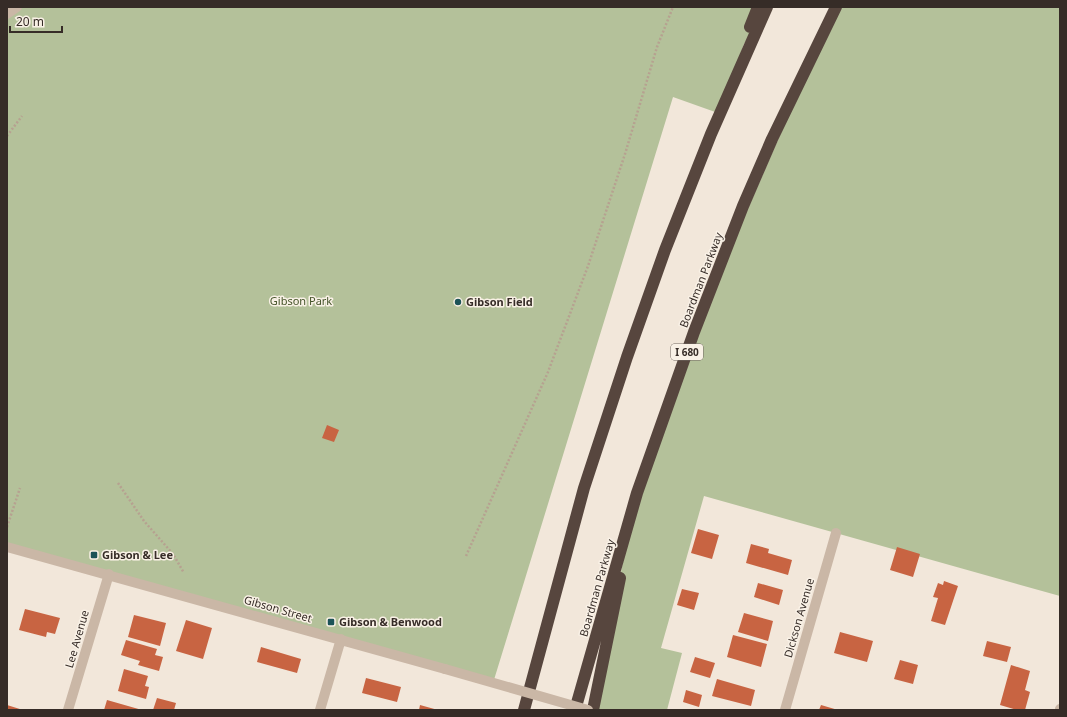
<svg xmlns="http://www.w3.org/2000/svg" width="1067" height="717" font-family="'Noto Sans',sans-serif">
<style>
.green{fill:#b4c19a}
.building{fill:#c86442}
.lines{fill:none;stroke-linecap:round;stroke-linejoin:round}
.path{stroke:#b6a190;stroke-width:2.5;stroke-dasharray:2 2;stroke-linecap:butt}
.minor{stroke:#cab7a6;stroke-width:10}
.highway{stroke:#57463e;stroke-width:12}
.minor-bridge{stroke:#cab7a6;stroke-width:10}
.poi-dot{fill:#1c5358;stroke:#f9f1e6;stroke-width:1.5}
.labels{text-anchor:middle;stroke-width:3;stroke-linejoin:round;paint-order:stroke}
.shield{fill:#f9f1e6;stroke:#706760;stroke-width:1}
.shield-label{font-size:10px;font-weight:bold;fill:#362c27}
.street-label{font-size:11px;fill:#362c27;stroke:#f9f1e6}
.park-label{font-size:11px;fill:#45542a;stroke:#f9f1e6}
.poi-label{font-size:11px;font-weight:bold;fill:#362c27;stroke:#f9f1e6;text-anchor:start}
</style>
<rect width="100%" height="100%" fill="#f2e7da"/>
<!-- green -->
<path class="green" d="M 17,7 L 767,7 L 744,44 L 718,113 L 673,97 L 493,683 L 7,547 L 7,14 Z
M 836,7 L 1060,7 L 1060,596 L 704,496 L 661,648 L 682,653 L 667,710 L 593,710 L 637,493 L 694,332 Z"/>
<!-- building -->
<path class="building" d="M 327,425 L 339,430 L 334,442 L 322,438 Z
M 698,529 L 719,535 L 712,559 L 691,553 Z
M 751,544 L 769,549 L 768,553 L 792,560 L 788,575 L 746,563 Z
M 897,547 L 920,554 L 913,577 L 890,570 Z
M 944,581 L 958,586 L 945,625 L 931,621 L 938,598 L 933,597 L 938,583 L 943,585 Z
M 758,583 L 783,590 L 779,605 L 754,597 Z
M 682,589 L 699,593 L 694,610 L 677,605 Z
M 25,609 L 60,618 L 55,634 L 47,632 L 46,637 L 19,630 Z
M 744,613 L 773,621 L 768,641 L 738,632 Z
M 134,615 L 166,623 L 160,646 L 128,637 Z
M 186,620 L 212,628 L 203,659 L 176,651 Z
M 840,632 L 873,641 L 867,662 L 834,653 Z
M 733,635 L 767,644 L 761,667 L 727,657 Z
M 126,640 L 157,649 L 155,655 L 163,657 L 159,671 L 138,665 L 140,661 L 121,655 Z
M 987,641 L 1011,647 L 1007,662 L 983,656 Z
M 261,647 L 301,659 L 297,673 L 257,662 Z
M 695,657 L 715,663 L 710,678 L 690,672 Z
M 900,660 L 918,665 L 913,684 L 894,679 Z
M 1011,665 L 1030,671 L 1025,690 L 1030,692 L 1025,710 L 1017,710 L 1000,705 Z
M 124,669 L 148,676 L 145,686 L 149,687 L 146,699 L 118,691 Z
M 366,678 L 401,687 L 397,702 L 362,693 Z
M 717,679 L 755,690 L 751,706 L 712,696 Z
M 686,690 L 702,695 L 699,707 L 683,702 Z
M 157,698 L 176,703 L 174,710 L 153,710 Z
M 107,700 L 142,710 L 104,710 Z
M 7,705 L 23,710 L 7,710 Z
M 420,705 L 438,710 L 419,710 Z
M 821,705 L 838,710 L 819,710 Z"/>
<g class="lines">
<!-- path -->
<path class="path" d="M 7,136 L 22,116
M 118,483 L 144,521 L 173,554 L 184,573
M 7,527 L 20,488
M 466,556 L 548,372 L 588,266 L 625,154 L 657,47 L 673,7"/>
<!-- minor -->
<path class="minor" d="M 7,14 L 17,7
M 7,547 L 445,669
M 68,710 L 109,574
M 320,710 L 341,639
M 785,710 L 836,533
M 1060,710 L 1060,709"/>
<!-- highway -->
<path class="highway" d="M 750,27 L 758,7
M 524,710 L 584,488 L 627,357 L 665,250 L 711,134 L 767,7
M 575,710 L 637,493 L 694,332 L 743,206 L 772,139 L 836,7
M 593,710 L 620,578"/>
<!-- minor-bridge -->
<path class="minor-bridge" d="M 445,669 L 588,710"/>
</g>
<!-- markers -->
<g class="poi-dot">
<circle cx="458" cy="302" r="4"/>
<rect x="90" y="551" width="8" height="8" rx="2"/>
<rect x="327" y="618" width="8" height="8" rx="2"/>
</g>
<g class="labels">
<!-- shield labels -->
<rect class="shield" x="671" y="344" width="32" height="16" rx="3"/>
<g class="shield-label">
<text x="687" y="356">I 680</text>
</g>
<!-- street labels -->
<g class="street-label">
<text transform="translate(701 280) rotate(-69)" y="4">Boardman Parkway</text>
<text transform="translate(597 588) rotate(-74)" y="4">Boardman Parkway</text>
<text transform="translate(278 609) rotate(16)" y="4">Gibson Street</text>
<text transform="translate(799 618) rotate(-74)" y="4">Dickson Avenue</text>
<text transform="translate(77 639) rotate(-74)" y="4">Lee Avenue</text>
</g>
<!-- park labels -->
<g class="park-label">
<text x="301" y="305">Gibson Park</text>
</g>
<!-- poi labels -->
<g class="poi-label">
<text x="466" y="306">Gibson Field</text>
<text x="102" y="559">Gibson &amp; Lee</text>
<text x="339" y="626">Gibson &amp; Benwood</text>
</g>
</g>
<!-- border -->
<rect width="1067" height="717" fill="none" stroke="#362c27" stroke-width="16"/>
<!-- scale -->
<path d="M10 26v6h52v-6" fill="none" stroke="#362c27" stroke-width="2"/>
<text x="16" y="26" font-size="12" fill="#362c27" stroke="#f9f1e6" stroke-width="3" paint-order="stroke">20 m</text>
</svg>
